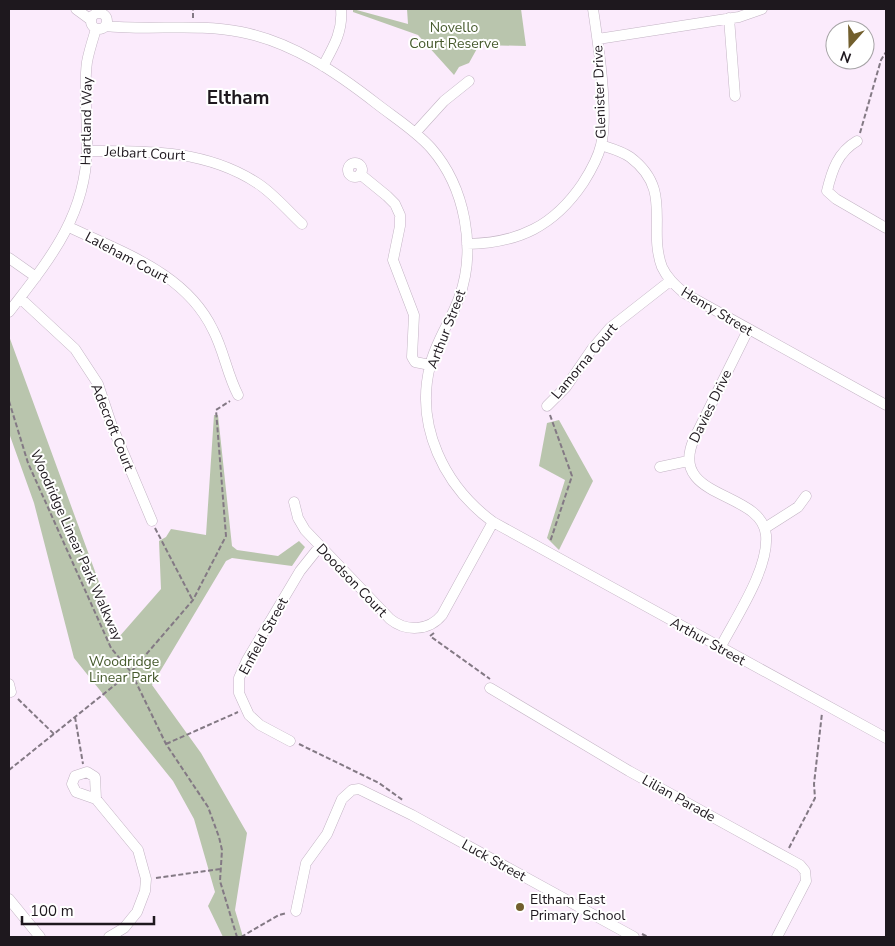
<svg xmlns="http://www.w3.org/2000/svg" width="895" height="946" font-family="'Nunito Sans',sans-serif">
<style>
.green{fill:#b9c5ad}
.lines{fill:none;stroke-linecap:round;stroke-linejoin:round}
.minor-casing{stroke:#c3b4c4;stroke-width:11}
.path{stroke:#837984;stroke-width:2;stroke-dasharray:5 2.5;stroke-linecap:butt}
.minor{stroke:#fff;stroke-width:10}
.poi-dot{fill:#725f2d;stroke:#fff;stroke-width:2}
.labels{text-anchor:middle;stroke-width:4;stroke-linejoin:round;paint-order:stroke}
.park-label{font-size:14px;fill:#465a2d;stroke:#fff}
.street-label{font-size:14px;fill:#1e181e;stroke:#fff}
.poi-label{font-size:14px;fill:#1e181e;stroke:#fff;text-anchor:start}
.district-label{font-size:19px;font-weight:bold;fill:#1e181e;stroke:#fff}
</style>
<rect width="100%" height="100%" fill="#fbebfc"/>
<!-- green -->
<path class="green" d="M 353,9 L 408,24 L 407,9 L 521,9 L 526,46 L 479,45 L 469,63 L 459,67 L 454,75 L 418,35 L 353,12 Z
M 9,336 L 119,637 L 161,589 L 159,541 L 166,537 L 171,529 L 206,535 L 214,415 L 218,415 L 232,546 L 237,550 L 278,556 L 299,541 L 305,547 L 292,566 L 232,558 L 226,561 L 152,685 L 201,753 L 247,833 L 235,910 L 243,937 L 223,937 L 208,906 L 215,892 L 194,819 L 173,781 L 74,658 L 34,503 L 9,433 Z
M 559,420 L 593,481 L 559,550 L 547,538 L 565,480 L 539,466 L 547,423 Z"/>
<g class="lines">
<defs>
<path id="minor" d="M 76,9 L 91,20
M91 21a8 8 0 1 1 16 0a8 8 0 1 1-16 0Z
M 729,18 L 735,96
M 105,26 C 150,31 196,23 241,32 C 292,42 336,72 377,104 C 395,118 416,131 431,148 C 465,187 477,249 459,298 C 451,321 435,342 430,366 C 415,426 444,486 493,522 L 886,738
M 598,39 L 739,17 L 762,9
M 323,66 C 334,46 343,31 341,9
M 415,133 L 444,101 L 469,81
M 857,141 C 838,152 832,170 827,191 L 836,199 L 886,228
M 601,145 C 610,148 622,151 630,157 C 674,190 647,227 662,267 C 667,278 675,285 684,293 L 886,405
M 87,151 C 146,151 205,149 257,183 C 273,193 287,210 302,224
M348 170a7 7 0 1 1 14 0a7 7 0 1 1-14 0Z
M 360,174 L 387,196 L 395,204 L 400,215 L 400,226 L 393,260 L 414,315 L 412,357 L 415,362 L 430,365
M 69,227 C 123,253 186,273 213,330 C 224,351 227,374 238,395
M 467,244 C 519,243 554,226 583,183 C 590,172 598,158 601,145 C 609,114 598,42 593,9
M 9,258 L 36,277
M 20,298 L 75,349 L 98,384 L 112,426 L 152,521
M 9,312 C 48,261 85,218 87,150 C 88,121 83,91 87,62 C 89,51 93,39 96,29
M 547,406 L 566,387 L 592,349 L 610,328 L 670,281
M 660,467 L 688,461
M 294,502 L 298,518 L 305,530 L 390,619 C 406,632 429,631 442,615 L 493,522
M 765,528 L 798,507 L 806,496
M 720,648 C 736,617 769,569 766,535 C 762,490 667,500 694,439 L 748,330
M 9,684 L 11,692
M 490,688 L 629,771 L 800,865 L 805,871 L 806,881 L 777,937
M 290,741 L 260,725 L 249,715 L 239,693 L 239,678 L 247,660 L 300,571 L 320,546
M 96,799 L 95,777 L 87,772 L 75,776 L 72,784 L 76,792 L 96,799 L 138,850 L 146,879 L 145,891 L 137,912 L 124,928 L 109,937
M 9,899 L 40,937
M 296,911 L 306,863 L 327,834 L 342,799 L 352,790 L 359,789 L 412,815 L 634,937"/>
</defs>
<!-- minor casing -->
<use href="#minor" class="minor-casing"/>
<!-- path -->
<path class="path" d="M 193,18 L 193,9
M 860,133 L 881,60 L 886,52
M 9,401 L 28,463 L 111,648 L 131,672 L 166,744 L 208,807 L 219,837 L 222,850 L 220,881 L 237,937
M 550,415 L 572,476 L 550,542
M 155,528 L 192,599
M 434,633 L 430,636 L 490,679
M 18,699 L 54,734
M 75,717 L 83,764
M 166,744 L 238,712
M 299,744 L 379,783 L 404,801
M 9,770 L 131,672 L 193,600 L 226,536 L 216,410 L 230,401
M 789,848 L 815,798 L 814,784 L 822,713
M 156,878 L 220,869
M 642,934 L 648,937
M 241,937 L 279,915 L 287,913"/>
<!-- minor -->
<use href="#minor" class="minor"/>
</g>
<!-- markers -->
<circle class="poi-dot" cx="520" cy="907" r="5"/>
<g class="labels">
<!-- park labels -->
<g class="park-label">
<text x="454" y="32">Novello<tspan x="454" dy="16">Court Reserve</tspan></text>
<text x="124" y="666">Woodridge<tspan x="124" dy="16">Linear Park</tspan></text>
</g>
<!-- street labels -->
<g class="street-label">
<text transform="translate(599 92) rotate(-92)" y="5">Glenister Drive</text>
<text transform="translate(86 121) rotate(-89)" y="5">Hartland Way</text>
<text transform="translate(145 153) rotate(3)" y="5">Jelbart Court</text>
<text transform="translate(127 257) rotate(28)" y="5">Laleham Court</text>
<text transform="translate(717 311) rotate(31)" y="5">Henry Street</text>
<text transform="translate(446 329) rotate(-69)" y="5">Arthur Street</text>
<text transform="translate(584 361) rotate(-50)" y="5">Lamorna Court</text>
<text transform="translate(710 406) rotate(-64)" y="5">Davies Drive</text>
<text transform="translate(113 427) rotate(68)" y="5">Adecroft Court</text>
<text transform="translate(77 545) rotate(66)" y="5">Woodridge Linear Park Walkway</text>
<text transform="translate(352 580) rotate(46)" y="5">Doodson Court</text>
<text transform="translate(263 636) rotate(-61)" y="5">Enfield Street</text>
<text transform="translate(708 641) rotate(29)" y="5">Arthur Street</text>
<text transform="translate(679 798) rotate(29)" y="5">Lilian Parade</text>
<text transform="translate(494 860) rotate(29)" y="5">Luck Street</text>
</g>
<!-- poi labels -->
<g class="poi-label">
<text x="530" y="904">Eltham East<tspan x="530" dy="16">Primary School</tspan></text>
</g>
<!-- district labels -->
<g class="district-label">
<text x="238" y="104">Eltham</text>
</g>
</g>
<!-- border -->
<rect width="895" height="946" fill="none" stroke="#1e181e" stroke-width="20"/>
<!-- north arrow -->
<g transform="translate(850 45) rotate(200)"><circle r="24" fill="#ffffff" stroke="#a5a3a5"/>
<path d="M0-4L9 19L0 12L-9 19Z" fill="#725f2d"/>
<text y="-8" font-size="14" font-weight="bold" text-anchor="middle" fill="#1e181e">N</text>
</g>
<!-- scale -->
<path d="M22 916v8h132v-8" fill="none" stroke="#1e181e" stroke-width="2.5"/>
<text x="30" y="916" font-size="15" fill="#1e181e" stroke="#ffffff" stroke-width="4" paint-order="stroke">100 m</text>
</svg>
